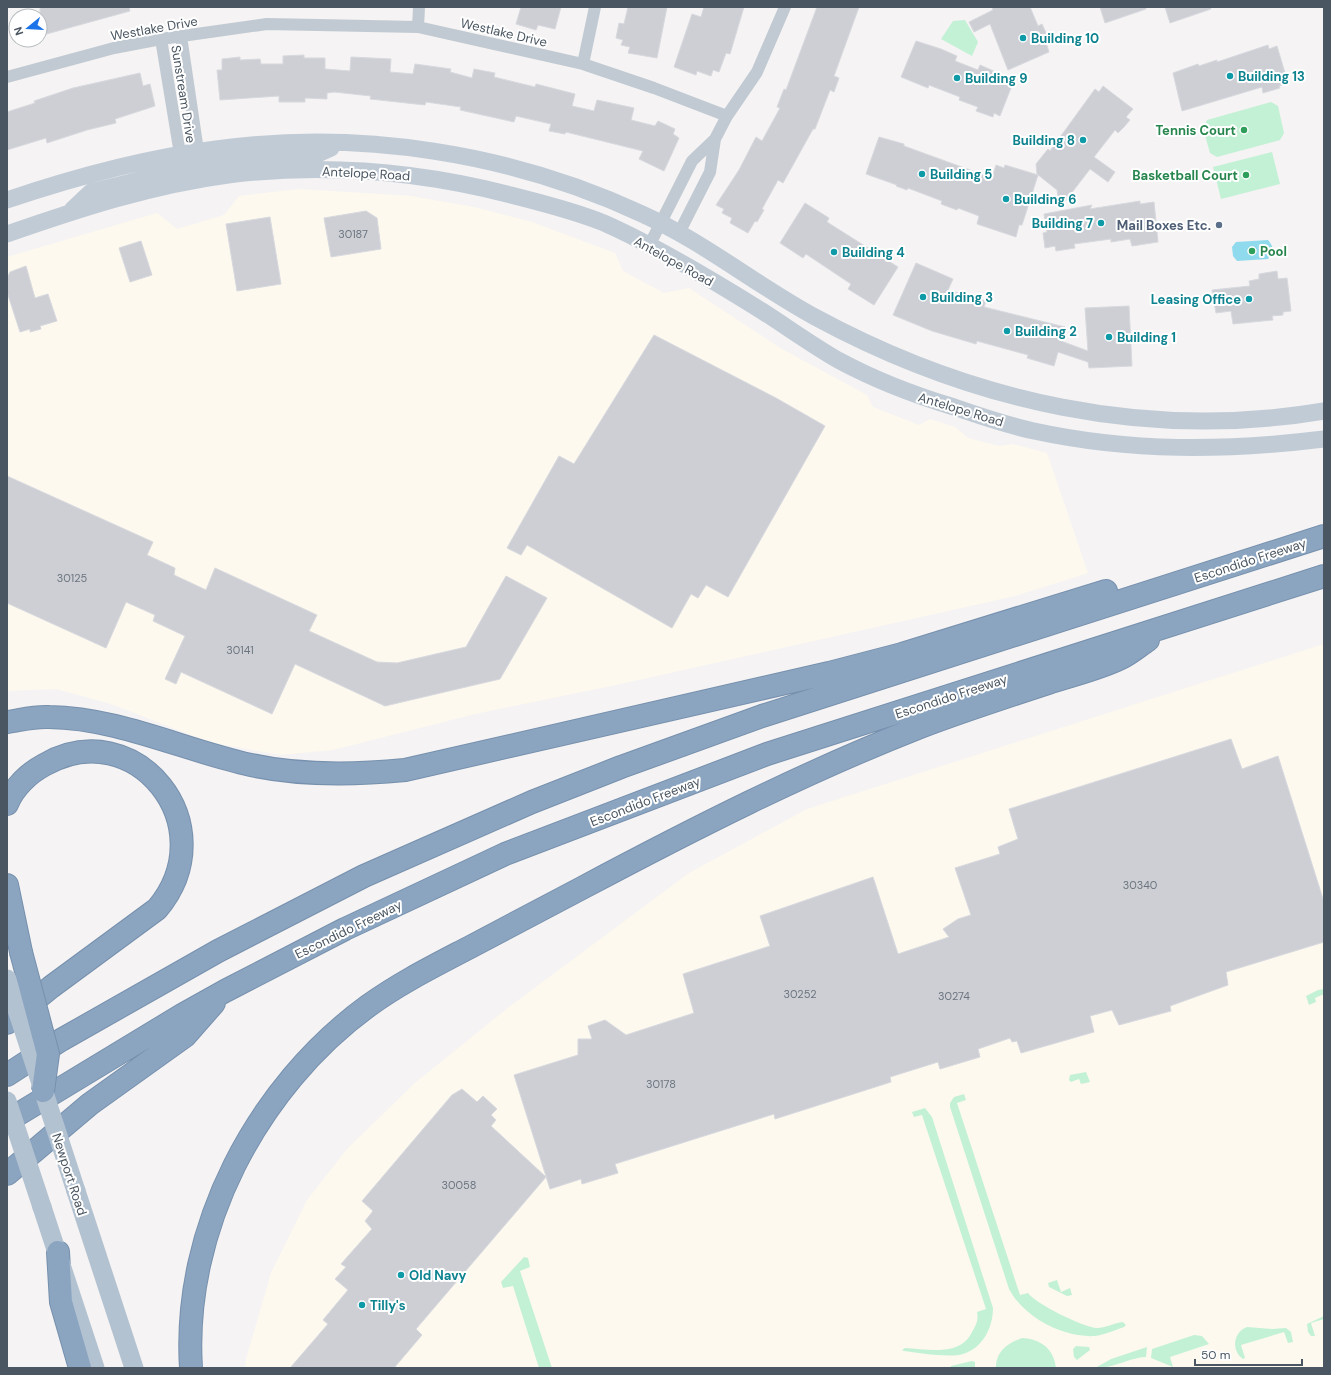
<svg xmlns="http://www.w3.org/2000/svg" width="1331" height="1375" font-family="'DM Sans',sans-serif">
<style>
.commercial{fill:#fdf9ef}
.green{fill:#c3f1d5}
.water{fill:#90daee}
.building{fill:#cdcfd5;stroke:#d7d9de}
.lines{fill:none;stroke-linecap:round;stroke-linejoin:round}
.highway-casing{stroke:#7690ad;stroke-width:24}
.street{stroke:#c1cad2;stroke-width:12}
.secondary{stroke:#c1cbd6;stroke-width:17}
.primary{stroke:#b3c2d1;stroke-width:19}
.highway{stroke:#8ba5c1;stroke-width:22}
.highway-bridge-casing{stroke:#7690ad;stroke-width:24;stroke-linecap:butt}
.primary-bridge{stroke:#b3c2d1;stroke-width:19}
.highway-bridge{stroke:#8ba5c1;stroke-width:22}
.culture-dot{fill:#0f9aa8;stroke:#fff;stroke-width:1.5}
.leisure-dot{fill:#2e9e5b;stroke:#fff;stroke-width:1.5}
.service-dot{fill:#5c6f8a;stroke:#fff;stroke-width:1.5}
.labels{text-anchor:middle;stroke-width:4;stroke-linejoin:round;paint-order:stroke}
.number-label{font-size:11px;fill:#6b747e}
.street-label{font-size:13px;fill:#4a5661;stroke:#fff}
.culture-label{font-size:13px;font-weight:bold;fill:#0d838f;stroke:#fff;text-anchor:start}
.leisure-label{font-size:13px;font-weight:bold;fill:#27864d;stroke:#fff;text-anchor:end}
.service-label{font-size:13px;font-weight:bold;fill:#4e5e75;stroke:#fff;text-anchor:end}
</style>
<rect width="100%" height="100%" fill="#f5f3f3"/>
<!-- commercial -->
<path class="commercial" d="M 299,189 L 411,196 L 474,207 L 532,222 L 615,253 L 623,271 L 664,293 L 689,288 L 782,349 L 867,395 L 873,407 L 919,425 L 930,419 L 955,427 L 968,438 L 999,446 L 1013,444 L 1047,453 L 1088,573 L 1015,596 L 630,682 L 475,714 L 333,750 L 280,755 L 209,742 L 111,704 L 56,689 L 7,691 L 7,257 L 157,213 L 177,229 L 224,215 L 239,196 Z
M 1324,644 L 1324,1368 L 245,1368 L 246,1359 L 271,1273 L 307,1200 L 347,1149 L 416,1082 L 509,1007 L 689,873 L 807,809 Z"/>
<!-- green -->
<path class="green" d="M 965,20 L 978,42 L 972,56 L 941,39 L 953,21 Z
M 1271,102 L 1278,106 L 1284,133 L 1280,140 L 1217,157 L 1210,153 L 1203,128 L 1207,120 Z
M 1272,152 L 1280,184 L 1221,199 L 1213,167 Z
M 1324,989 L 1324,994 L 1315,998 L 1316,1002 L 1309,1005 L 1306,996 L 1318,990 Z
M 1086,1072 L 1090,1082 L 1081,1084 L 1079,1079 L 1071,1082 L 1069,1080 L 1070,1075 Z
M 964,1094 L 966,1100 L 957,1103 L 1020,1295 L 1028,1293 C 1034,1303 1083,1327 1096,1328 C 1106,1328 1114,1323 1123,1322 L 1126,1325 L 1124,1327 C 1115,1330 1104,1335 1095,1336 C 1062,1338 1024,1317 1009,1289 L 950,1107 L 950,1103 L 954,1097 Z
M 925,1108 L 932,1117 L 993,1308 C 993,1327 983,1348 963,1354 C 950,1358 918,1353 904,1351 L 902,1350 L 905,1348 C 928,1349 960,1357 972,1332 C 976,1325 979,1320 977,1312 L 986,1309 L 922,1115 L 914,1117 L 912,1112 Z
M 524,1257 L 528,1258 L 530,1267 L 520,1271 L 552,1368 L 539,1368 L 513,1286 L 503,1288 L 501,1282 Z
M 1057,1280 L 1061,1292 L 1070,1288 L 1072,1295 L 1067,1296 L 1049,1287 L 1048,1283 Z
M 1324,1316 L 1324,1319 L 1311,1323 L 1315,1336 L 1311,1336 L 1308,1332 L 1307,1324 Z
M 1247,1327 L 1272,1329 L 1286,1328 L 1291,1332 L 1293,1342 L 1288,1343 L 1284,1332 L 1241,1345 L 1245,1358 L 1243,1359 C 1231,1351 1233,1332 1247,1327 Z
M 1194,1335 L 1202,1336 L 1209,1344 L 1170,1357 L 1173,1367 L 1151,1358 L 1152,1349 Z
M 1022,1338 C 1041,1339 1054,1349 1056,1368 L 996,1368 C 996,1351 1008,1343 1022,1338 Z
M 1076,1346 L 1089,1347 L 1090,1350 L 1077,1360 L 1074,1357 L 1073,1349 Z
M 1147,1347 L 1146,1357 C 1127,1358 1116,1368 1095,1368 L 1111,1359 Z
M 972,1361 L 975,1362 L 975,1368 L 950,1368 L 951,1366 Z"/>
<!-- water -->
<path class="water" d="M 1268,240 C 1275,249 1273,249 1268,259 L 1237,261 L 1233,256 L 1232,247 L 1236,242 Z"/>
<!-- building -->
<path class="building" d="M 40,7 L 129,7 L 130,11 L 43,35 L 40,26 Z
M 521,7 L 561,7 L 555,29 L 538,25 L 536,30 L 516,24 Z
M 628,7 L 667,7 L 657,58 L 628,53 L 630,47 L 621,45 L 623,40 L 616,38 L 619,23 L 624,24 Z
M 704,7 L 744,7 L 730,54 L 726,53 L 719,72 L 713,70 L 711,76 L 697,71 L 696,75 L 674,67 L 692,14 L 701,17 Z
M 817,7 L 859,7 L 834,76 L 839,78 L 834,92 L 830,90 L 815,129 L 813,129 L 783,183 L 778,180 L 762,209 L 764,210 L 757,222 L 755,221 L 748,233 L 730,223 L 732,218 L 722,213 L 724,209 L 716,205 L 739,170 L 756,137 L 762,141 L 780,108 L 777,107 L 784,89 L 786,90 Z
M 992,7 L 1030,7 L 1038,26 L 1042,24 L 1047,35 L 1044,36 L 1049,52 L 1008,70 L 990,24 L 974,32 L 969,22 L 993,10 Z
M 1100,7 L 1145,7 L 1146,9 L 1105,23 Z
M 1165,7 L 1210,7 L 1211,9 L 1170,23 Z
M 916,41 L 941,49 L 957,56 L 955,61 L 978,70 L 980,65 L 1014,80 L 1000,116 L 994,113 L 993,117 L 976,111 L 978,107 L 959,100 L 960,97 L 929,85 L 928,88 L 901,77 Z
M 1268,45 L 1269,49 L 1277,46 L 1288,83 L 1279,86 L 1280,88 L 1263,93 L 1262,87 L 1182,111 L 1173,73 L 1198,64 L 1199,66 L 1217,60 L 1217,62 Z
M 304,55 L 304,58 L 325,58 L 325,69 L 350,71 L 351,57 L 391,59 L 390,72 L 413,74 L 415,64 L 451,69 L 450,72 L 472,78 L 474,69 L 495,73 L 494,77 L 535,87 L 536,84 L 575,94 L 572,106 L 594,111 L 597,100 L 634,108 L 631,120 L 655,126 L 658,121 L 675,129 L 673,134 L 679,138 L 664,171 L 639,159 L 643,151 L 566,132 L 565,134 L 549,131 L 551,124 L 516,116 L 514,122 L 460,110 L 461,107 L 426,102 L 425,105 L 370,99 L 371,96 L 334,92 L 327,93 L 327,99 L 305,98 L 305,102 L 279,102 L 279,96 L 220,100 L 217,70 L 222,70 L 222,59 L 240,57 L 240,60 L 260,59 L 261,64 L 283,64 L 283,56 Z
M 140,73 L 143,86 L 150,84 L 155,106 L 115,119 L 116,123 L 87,130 L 47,143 L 46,138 L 7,150 L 7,112 L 35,103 L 34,101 L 73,88 Z
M 1103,86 L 1133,109 L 1126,117 L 1130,120 L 1123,128 L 1118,133 L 1115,130 L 1094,157 L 1115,172 L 1108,182 L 1090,169 L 1060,208 L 1057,190 L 1037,174 L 1036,164 L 1048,149 L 1050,151 L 1095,89 L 1099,92 Z
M 879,137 L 904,144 L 904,146 L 992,178 L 996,165 L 1004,168 L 1005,165 L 1038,175 L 1022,225 L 1019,225 L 1016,237 L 977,224 L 979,216 L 958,208 L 957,210 L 941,204 L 942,201 L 908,188 L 907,190 L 896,186 L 897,185 L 866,174 Z
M 1140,201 L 1140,204 L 1154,202 L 1158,242 L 1132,246 L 1130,239 L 1111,242 L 1111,239 L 1074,244 L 1075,248 L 1056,251 L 1055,246 L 1045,248 L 1043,233 L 1047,232 L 1044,214 L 1092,205 L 1090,209 Z
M 805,203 L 829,218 L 827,222 L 898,267 L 874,305 L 848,289 L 851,284 L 806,254 L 803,258 L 780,243 Z
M 366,211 L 377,218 L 381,249 L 331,257 L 324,218 Z
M 270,217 L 281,284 L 237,291 L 226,224 Z
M 141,241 L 152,275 L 130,282 L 119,248 Z
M 916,263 L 953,279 L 948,290 L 986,301 L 984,307 L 1065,327 L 1061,341 L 1088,351 L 1085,308 L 1129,306 L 1132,366 L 1089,368 L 1088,362 L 1058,352 L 1054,366 L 1027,358 L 1028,355 L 977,341 L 976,344 L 932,331 L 893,315 Z
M 26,266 L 35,298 L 48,294 L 57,321 L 40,326 L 41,329 L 30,332 L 30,329 L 20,332 L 7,292 L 7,278 L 10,272 Z
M 1277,271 L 1278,279 L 1287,278 L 1291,311 L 1283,312 L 1283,315 L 1272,316 L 1273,320 L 1233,324 L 1231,311 L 1216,313 L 1212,290 L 1250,286 L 1249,281 L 1259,279 L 1259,274 Z
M 654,335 L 776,398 L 825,426 L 728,597 L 706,585 L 698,598 L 691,594 L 672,628 L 527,545 L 521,555 L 507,548 L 559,456 L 574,464 Z
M 7,476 L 153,542 L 147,555 L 175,568 L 174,575 L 206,590 L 215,568 L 317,615 L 309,631 L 377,662 L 397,663 L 466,647 L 506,576 L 547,598 L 500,679 L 385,706 L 295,664 L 272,714 L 181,672 L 176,684 L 165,679 L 185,636 L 153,621 L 155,615 L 126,602 L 106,648 L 7,603 Z
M 1231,739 L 1242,769 L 1278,756 L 1324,902 L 1324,942 L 1226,972 L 1228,985 L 1170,1006 L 1171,1011 L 1119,1025 L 1112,1010 L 1090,1016 L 1094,1032 L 1021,1053 L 1017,1041 L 1012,1042 L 1010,1038 L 978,1049 L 980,1057 L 940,1069 L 938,1062 L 890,1077 L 891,1082 L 775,1119 L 774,1114 L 615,1164 L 618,1173 L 582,1184 L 581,1179 L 550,1189 L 514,1075 L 578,1055 L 578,1039 L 592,1039 L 588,1026 L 605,1020 L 626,1035 L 694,1013 L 683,974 L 770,946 L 760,916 L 873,877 L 898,954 L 949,937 L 943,929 L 958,919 L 971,915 L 955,868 L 1000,854 L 998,847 L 1018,839 L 1009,809 Z
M 462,1089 L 477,1102 L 483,1096 L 497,1109 L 491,1115 L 496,1120 L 491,1126 L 546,1177 L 416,1329 L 422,1335 L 394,1368 L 290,1368 L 328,1324 L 323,1320 L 348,1290 L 335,1279 L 346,1267 L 341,1264 L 372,1229 L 365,1221 L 373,1211 L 362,1201 L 452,1095 Z"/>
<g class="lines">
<defs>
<path id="highway" d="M 7,722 C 21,720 35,716 49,717 C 119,718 183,750 251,765 C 301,776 353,775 405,770 L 829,673 L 902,654 L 1106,591
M 7,804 C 14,787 29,773 44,765 C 135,712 227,826 157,909 L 51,987 L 7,1023
M 7,885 L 21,952
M 7,1075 L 61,1040 L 218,951 L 364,876 L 532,802 L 621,767 L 762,716 L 1324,536
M 7,1121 L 182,1015 L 225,991 L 345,929 L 505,854 L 767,754 L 1324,576
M 7,1174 L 90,1104 L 185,1036 L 214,1003
M 58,1252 L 61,1302 L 80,1368
M 191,1368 C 182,1229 257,1087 368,1006 C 401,982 438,964 474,945 C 510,926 546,907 582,888 C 693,829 803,773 920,727 C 962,711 1005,697 1048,683 C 1072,675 1099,669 1121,658 C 1131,653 1139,646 1148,640"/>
</defs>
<!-- highway casing -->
<use href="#highway" class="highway-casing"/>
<!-- street -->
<path class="street" d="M 418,27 L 419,7
M 181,36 L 198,151
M 161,39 L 180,154
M 583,64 L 595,7
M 7,77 L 114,48 L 161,39 L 267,24 L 418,27 L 583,64 L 654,88 L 727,116
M 679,233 L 710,172 L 715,139 L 727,116 L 757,72 L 785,7
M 649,246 L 692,161 L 715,139"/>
<!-- secondary -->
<path class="secondary" d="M 188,181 L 196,171 L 212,164 L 296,157 L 320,153 L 331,148
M 7,200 C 75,177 144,158 216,149 C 359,129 511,153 642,214 C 704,242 756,285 815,317 C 972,402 1147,441 1324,411
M 72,210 L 91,192 L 176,171 L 198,151
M 7,234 C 79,209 152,185 228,175 C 324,163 418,171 511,195 C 542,203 575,211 604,223 C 656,246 714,281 762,311 C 787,327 812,345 838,360 C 875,380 914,395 954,407 C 980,416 1006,425 1034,431 C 1131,452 1225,451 1324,439"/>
<!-- primary -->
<path class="primary" d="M 76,1191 L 134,1368
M 42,1207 L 95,1368"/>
<!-- highway -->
<use href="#highway" class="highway"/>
<defs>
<path id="highway-bridge" d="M 21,952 L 48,1054 L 43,1091"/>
</defs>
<!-- highway-bridge casing -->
<use href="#highway-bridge" class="highway-bridge-casing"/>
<!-- primary-bridge -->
<path class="primary-bridge" d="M 7,979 L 76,1191
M 7,1101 L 42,1207"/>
<!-- highway-bridge -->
<use href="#highway-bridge" class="highway-bridge"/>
</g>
<!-- markers -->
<g class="culture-dot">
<circle cx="1023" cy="38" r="4"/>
<circle cx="1230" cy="76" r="4"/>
<circle cx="957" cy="78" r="4"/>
<circle cx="1083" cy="140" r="4"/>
<circle cx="922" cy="174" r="4"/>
<circle cx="1006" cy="199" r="4"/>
<circle cx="1101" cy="223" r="4"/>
<circle cx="834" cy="252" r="4"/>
<circle cx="923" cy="297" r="4"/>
<circle cx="1249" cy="299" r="4"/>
<circle cx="1007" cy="331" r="4"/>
<circle cx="1109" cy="337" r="4"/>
<circle cx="401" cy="1275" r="4"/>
<circle cx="362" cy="1305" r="4"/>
</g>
<g class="leisure-dot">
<circle cx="1244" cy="130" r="4"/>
<circle cx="1246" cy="175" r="4"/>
<circle cx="1252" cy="251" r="4"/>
</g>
<circle class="service-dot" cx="1219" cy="225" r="4"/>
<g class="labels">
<!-- number labels -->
<g class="number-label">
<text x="353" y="238">30187</text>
<text x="72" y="582">30125</text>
<text x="240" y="654">30141</text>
<text x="1140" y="889">30340</text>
<text x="800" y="998">30252</text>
<text x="954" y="1000">30274</text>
<text x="661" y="1088">30178</text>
<text x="459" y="1189">30058</text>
</g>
<!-- street labels -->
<g class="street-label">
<text transform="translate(154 28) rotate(-10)" y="5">Westlake Drive</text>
<text transform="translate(504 32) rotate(13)" y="5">Westlake Drive</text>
<text transform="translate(184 94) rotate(81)" y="5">Sunstream Drive</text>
<text transform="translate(366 173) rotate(3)" y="5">Antelope Road</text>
<text transform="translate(674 261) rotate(29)" y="5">Antelope Road</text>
<text transform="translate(961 409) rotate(17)" y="5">Antelope Road</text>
<text transform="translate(1250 560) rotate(-18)" y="5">Escondido Freeway</text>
<text transform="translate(951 696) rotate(-18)" y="5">Escondido Freeway</text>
<text transform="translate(645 801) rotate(-21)" y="5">Escondido Freeway</text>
<text transform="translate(348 929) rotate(-26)" y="5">Escondido Freeway</text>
<text transform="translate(70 1174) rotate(72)" y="5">Newport Road</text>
</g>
<!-- culture labels -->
<g class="culture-label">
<text x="1031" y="43">Building 10</text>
<text x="1238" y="81">Building 13</text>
<text x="965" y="83">Building 9</text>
<text x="1075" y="145" text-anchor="end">Building 8</text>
<text x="930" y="179">Building 5</text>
<text x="1014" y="204">Building 6</text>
<text x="1093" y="228" text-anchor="end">Building 7</text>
<text x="842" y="257">Building 4</text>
<text x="931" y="302">Building 3</text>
<text x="1241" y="304" text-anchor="end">Leasing Office</text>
<text x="1015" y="336">Building 2</text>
<text x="1117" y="342">Building 1</text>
<text x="409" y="1280">Old Navy</text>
<text x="370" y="1310">Tilly's</text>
</g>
<!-- leisure labels -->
<g class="leisure-label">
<text x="1236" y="135">Tennis Court</text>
<text x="1238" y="180">Basketball Court</text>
<text x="1260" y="256" text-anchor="start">Pool</text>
</g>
<!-- service labels -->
<g class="service-label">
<text x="1211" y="230">Mail Boxes Etc.</text>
</g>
</g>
<!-- border -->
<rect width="1331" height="1375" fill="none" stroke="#4a5661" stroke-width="16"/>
<!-- north arrow -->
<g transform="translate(28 28) rotate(252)"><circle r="19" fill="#ffffff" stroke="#b7bbc0"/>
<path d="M0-3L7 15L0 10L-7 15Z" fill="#1a73e8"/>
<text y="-6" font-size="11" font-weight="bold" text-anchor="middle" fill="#4a5661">N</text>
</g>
<!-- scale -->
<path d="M1195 1359v6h107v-6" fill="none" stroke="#4a5661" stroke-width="2"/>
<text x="1201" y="1359" font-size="12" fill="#4a5661" stroke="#ffffff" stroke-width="3" paint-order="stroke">50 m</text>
</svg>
